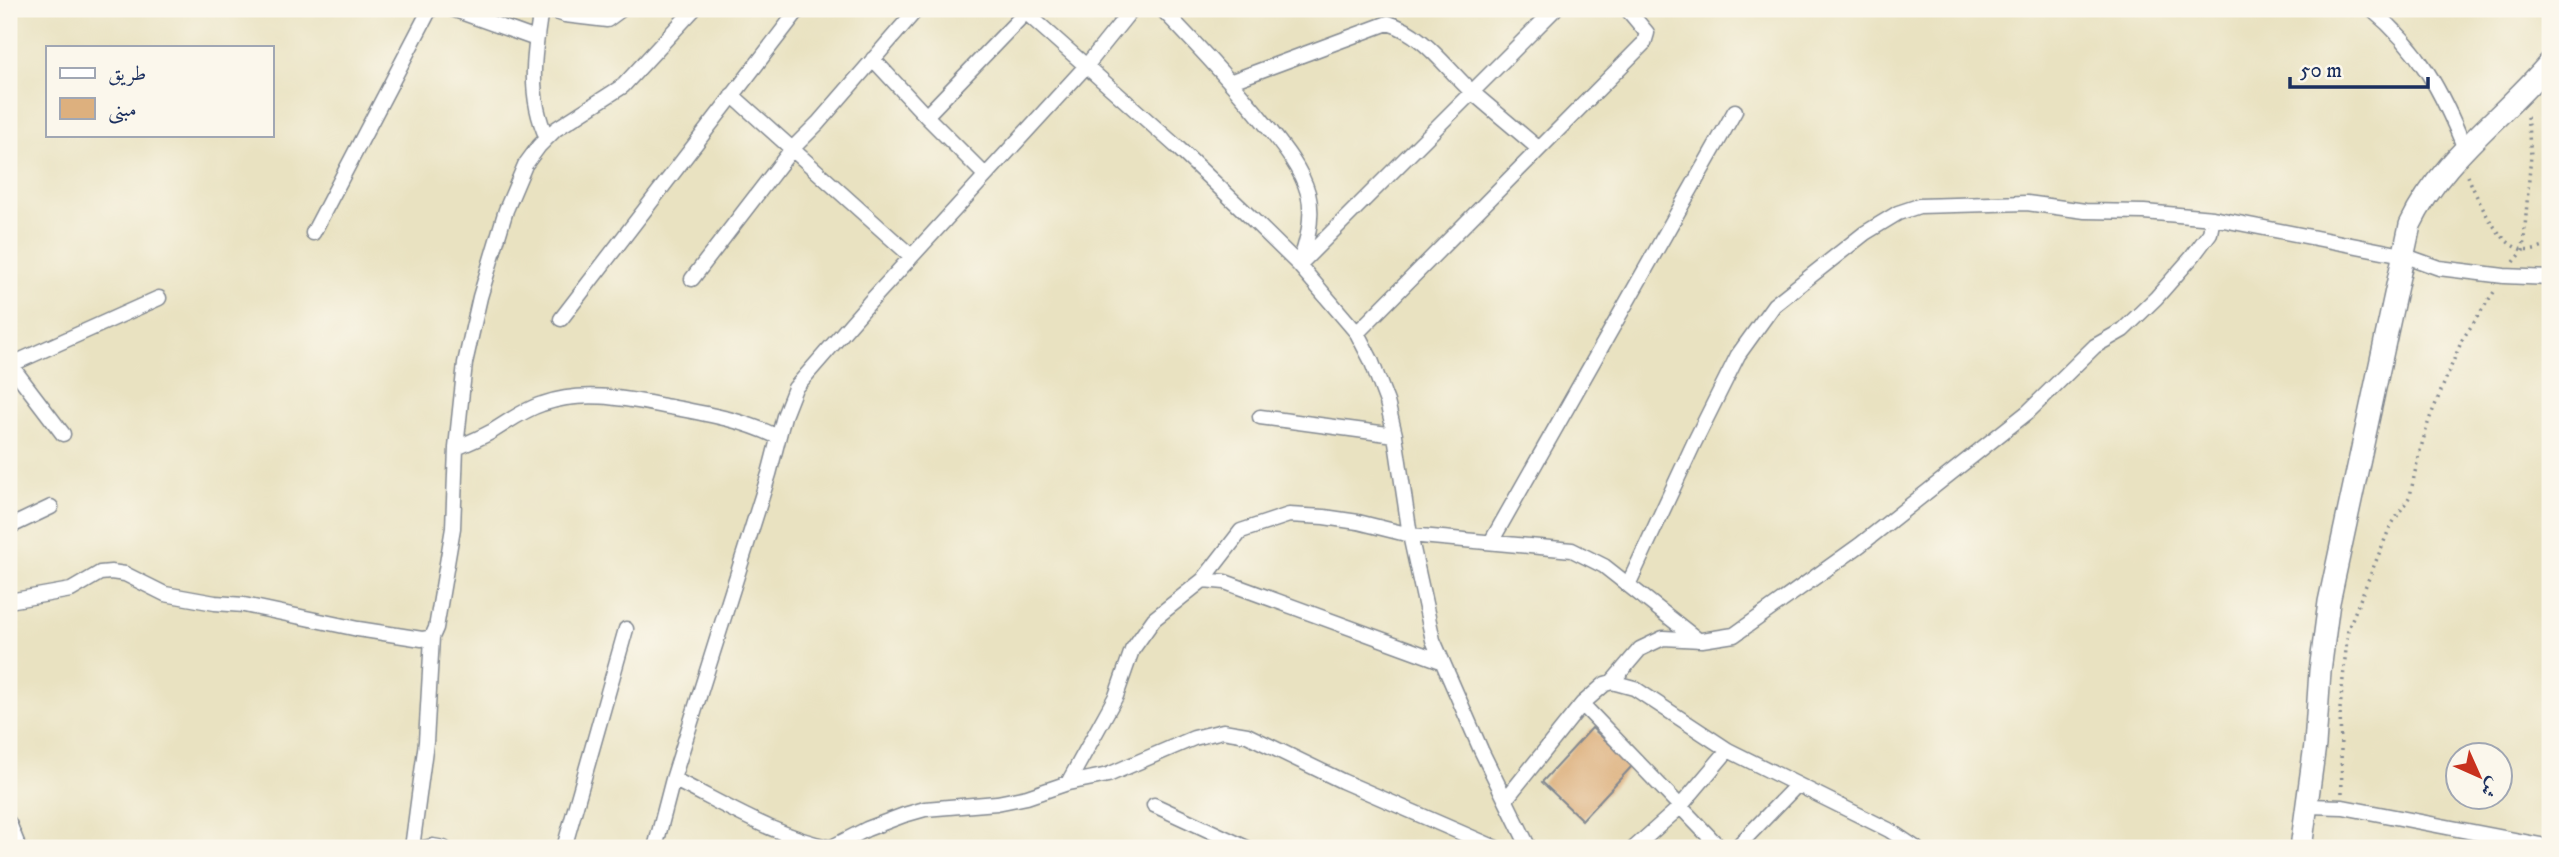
<svg xmlns="http://www.w3.org/2000/svg" width="2559" height="857" font-family="'IM FELL DW Pica',Amiri,serif">
<style>
.building{fill:#ddb07e}
.lines{fill:none;stroke-linecap:round;stroke-linejoin:round}
.street-casing{stroke:#828890;stroke-width:17}
.secondary-casing{stroke:#828890;stroke-width:24}
.path{stroke:#828890;stroke-width:3.5;stroke-dasharray:2 5;stroke-linecap:butt}
.street{stroke:#fff;stroke-width:14}
.secondary{stroke:#fff;stroke-width:21}
</style>
<rect width="100%" height="100%" fill="#fbf7ec"/>
<filter id="ink" filterUnits="userSpaceOnUse"><feTurbulence type="fractalNoise" baseFrequency=".0143" numOctaves="2"/><feDisplacementMap in="SourceGraphic" scale="14" xChannelSelector="R" yChannelSelector="G"/><feConvolveMatrix kernelMatrix="1 2 1 2 8 2 1 2 1" color-interpolation-filters="sRGB"/></filter>
<filter id="wash" filterUnits="userSpaceOnUse"><feTurbulence type="fractalNoise" baseFrequency=".00686" numOctaves="4" result="noise"/><feDisplacementMap in="SourceGraphic" scale="28" xChannelSelector="R" yChannelSelector="G"/><feGaussianBlur stdDeviation="1.57" result="paint"/><feColorMatrix in="noise" values="0 0 0 0 0 0 0 0 0 0 0 0 0 0 0 0 0 1.4 0 .05"/><feComposite in="paint" operator="in"/></filter>
<g filter="url(#wash)">
<rect width="100%" height="100%" fill="#e9e2c1"/>
<g id="blocks">
<!-- building -->
<path class="building" d="M 1592,728 L 1633,765 L 1582,820 L 1542,782 Z"/>
</g>
</g>
<g filter="url(#ink)">
<use href="#blocks" fill-opacity="0" stroke="#828890" stroke-width="2"/>
<g class="lines">
<defs>
<path id="street" d="M 452,9 L 536,39
M 541,9 C 534,53 527,96 547,138
M 547,9 L 565,15 L 607,20 L 622,9
M 1022,9 L 1176,146 L 1241,208 L 1299,265 L 1357,333 L 1371,360 L 1387,402 L 1395,435 L 1410,535 L 1433,640 L 1481,750 L 1529,848
M 1162,9 C 1198,46 1233,83 1266,125 C 1282,145 1301,168 1308,193 C 1314,216 1308,240 1300,261
M 2371,9 C 2420,49 2442,92 2465,149
M 873,59 L 926,116
M 1232,81 L 1388,23 C 1423,33 1446,68 1472,92 C 1494,111 1517,130 1539,149
M 732,95 L 911,256
M 985,175 L 926,116 L 1026,12
M 313,233 L 430,9
M 1299,265 L 1555,9
M 692,279 L 792,149 L 818,123 L 917,9
M 561,319 L 799,9
M 1357,333 L 1644,43 L 1647,33 L 1627,9
M 9,363 L 63,434
M 10,365 L 159,298
M 1260,417 L 1395,435
M 456,448 L 465,363 L 480,297 L 506,210 L 525,165 L 539,146 L 556,129 L 623,86 L 694,9
M 9,527 L 51,507
M 1491,542 L 1735,111
M 1203,580 L 1241,531 L 1289,515 L 1324,517 L 1358,522 L 1410,535 L 1572,550 L 1604,566 L 1698,640
M 1629,583 L 1694,443 L 1738,355 L 1774,305 L 1865,233 L 1898,213 L 1919,206 L 2027,203 L 2085,211 L 2144,212 L 2213,218 L 2403,255 L 2439,268 L 2504,276 L 2550,278
M 9,601 L 71,590 L 100,573 L 111,572 L 125,574 L 165,594 L 215,603 L 244,605 L 358,629 L 422,639 L 432,637 L 436,628 L 453,528 L 456,448 C 468,443 480,438 491,432 C 508,422 523,410 542,404 C 585,389 627,399 670,407 C 708,414 743,420 778,437
M 1612,682 L 1640,649 L 1663,638 L 1702,640 L 1734,635 L 1860,545 L 2028,412 L 2095,346 L 2123,330 L 2156,298 L 2192,257 L 2210,233 L 2213,218
M 1582,704 L 1605,684 L 1612,682 L 1634,688 L 1728,750 L 1889,830 L 1916,848
M 673,779 C 724,804 776,837 832,848
M 1068,783 L 1116,696 L 1132,650 L 1154,619 L 1203,580 L 1225,582 L 1441,661
M 1506,799 L 1582,704 L 1720,848
M 1154,805 L 1247,848
M 2307,806 L 2343,807 L 2550,847
M 9,823 L 19,848
M 412,848 L 426,742 L 432,637
M 423,848 L 433,846 L 444,848
M 564,848 L 626,629
M 655,848 L 673,779 L 769,474 L 784,416 L 795,388 L 869,303 L 1087,65 L 1132,9
M 830,848 L 867,829 L 904,815 L 925,809 L 997,803 L 1027,797 L 1068,783 L 1108,775 L 1194,738 L 1223,731 L 1247,735 L 1342,781 L 1496,848
M 1634,848 L 1679,808 L 1728,750
M 1736,848 L 1797,785"/>
<path id="secondary" d="M 2301,848 L 2315,745 L 2320,671 L 2329,602 L 2410,225 C 2441,159 2504,117 2550,62"/>
</defs>
<!-- street casing -->
<use href="#street" class="street-casing"/>
<!-- secondary casing -->
<use href="#secondary" class="secondary-casing"/>
<!-- path -->
<path class="path" d="M 2468,176 C 2476,197 2498,245 2523,250 C 2532,252 2542,248 2550,244
M 2514,262 L 2523,251 L 2531,155 L 2527,116
M 2342,793 L 2340,709 L 2348,629 L 2390,527 L 2410,496 L 2418,458 L 2429,420 L 2462,340 L 2494,292"/>
<!-- street -->
<use href="#street" class="street"/>
<!-- secondary -->
<use href="#secondary" class="secondary"/>
</g>
</g>
<!-- margin -->
<rect width="2559" height="857" fill="none" stroke="#fbf7ec" stroke-width="35"/>
<!-- legend -->
<rect x="46" y="46" width="228" height="91" fill="#fbf7ec" stroke="#a1a7b3" stroke-width="2"/>
<rect x="60" y="68" width="35" height="10" fill="#ffffff" stroke="#a1a7b3" stroke-width="2"/>
<text x="108" y="80" font-size="21" fill="#1b2f5e">طريق</text>
<rect x="60" y="98" width="35" height="21" fill="#ddb07e" stroke="#a1a7b3" stroke-width="2"/>
<text x="108" y="116" font-size="21" fill="#1b2f5e">مبنى</text>
<!-- north arrow -->
<g transform="translate(2479 776) rotate(135)"><circle r="33" fill="#fbf7ec" stroke="#a1a7b3" stroke-width="2"/>
<path d="M0-5L12 26L0 18L-12 26Z" fill="#c8321e"/>
<text y="-10" font-size="19" font-weight="bold" text-anchor="middle" fill="#1b2f5e">ش</text>
</g>
<!-- scale -->
<path d="M2290 77v10h138v-10" fill="none" stroke="#1b2f5e" stroke-width="3.5"/>
<text x="2300" y="77" font-size="21" fill="#1b2f5e" stroke="#fbf7ec" stroke-width="5" paint-order="stroke">50 m</text>
</svg>
